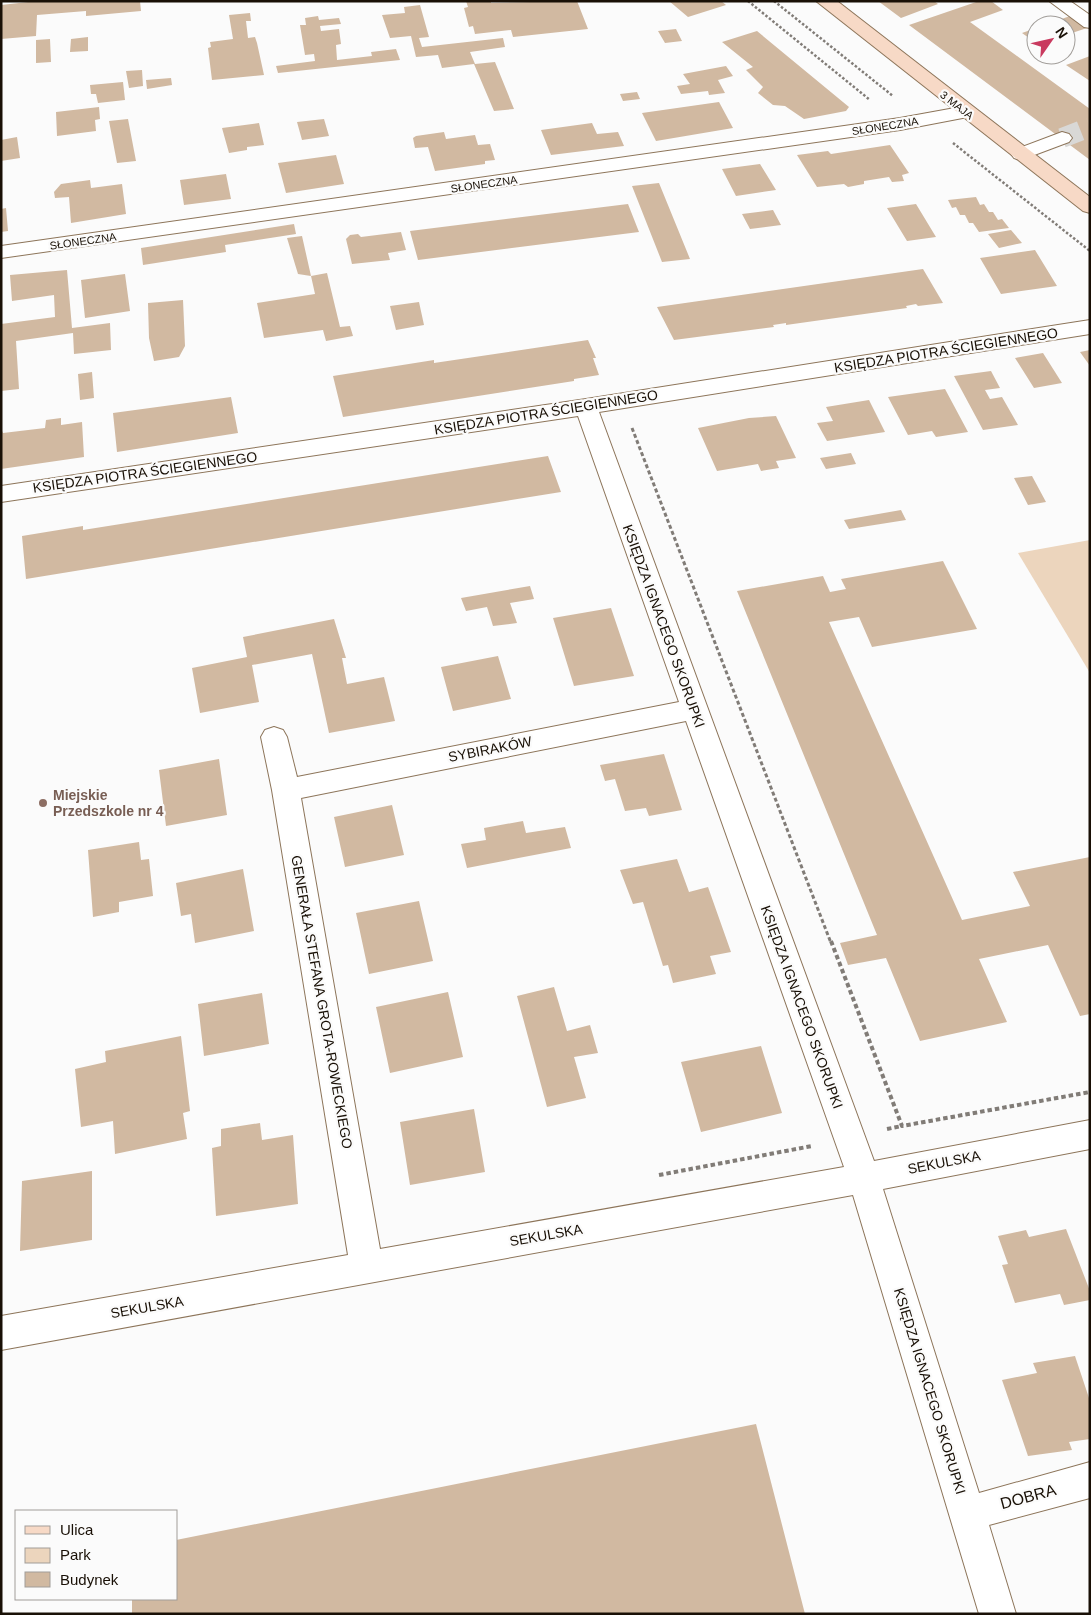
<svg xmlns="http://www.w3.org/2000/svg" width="1091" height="1615" font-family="Helvetica,sans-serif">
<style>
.green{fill:#ecd5bd}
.building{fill:#d1b9a1}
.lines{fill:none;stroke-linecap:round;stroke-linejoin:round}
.minor-tunnel{stroke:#d9d8d6;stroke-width:20;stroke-dasharray:20 10;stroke-linecap:butt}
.minor-casing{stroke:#8d755a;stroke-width:2}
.secondary-casing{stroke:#8d755a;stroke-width:2}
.path-far2{stroke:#817c77;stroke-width:2.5;stroke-dasharray:2.5 2;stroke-linecap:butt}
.path-far1{stroke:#817c77;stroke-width:3;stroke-dasharray:4 2.5;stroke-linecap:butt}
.path{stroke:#817c77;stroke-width:4;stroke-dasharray:4.5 3;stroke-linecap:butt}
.minor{fill:#fff;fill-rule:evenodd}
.secondary{fill:#f7d9c6;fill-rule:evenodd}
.education-dot{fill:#8d6e63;stroke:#fbfbfb;stroke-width:2}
.labels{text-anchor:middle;stroke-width:4.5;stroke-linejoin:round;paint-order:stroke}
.far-street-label{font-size:11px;fill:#191006;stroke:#fbfbfb}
.street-label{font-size:14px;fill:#191006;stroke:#fbfbfb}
.education-label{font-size:14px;font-weight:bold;fill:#785e54;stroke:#fbfbfb;text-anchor:start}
.near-street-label{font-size:16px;fill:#191006;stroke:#fbfbfb}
</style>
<rect width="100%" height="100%" fill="#fbfbfb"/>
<!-- green -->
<path class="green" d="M 1090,540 L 1090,673 L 1018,553 Z"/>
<!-- building -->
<path class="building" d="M 37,1 L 140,1 L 141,11 L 86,16 L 86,11 L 37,15 L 36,36 L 1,39 L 1,5 Z
M 466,1 L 491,1 L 491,3 L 577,1 L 588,29 L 513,37 L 511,30 L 475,34 L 473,26 L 469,27 L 464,8 L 468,7 Z
M 669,1 L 721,1 L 726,5 L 688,17 Z
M 878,1 L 934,1 L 938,4 L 901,18 Z
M 979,1 L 991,1 L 1003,10 L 970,22 L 1090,109 L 1090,160 L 909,25 Z
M 420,5 L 429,37 L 419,38 L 422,47 L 503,38 L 505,47 L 470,52 L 475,64 L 495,62 L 514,109 L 494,111 L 474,64 L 442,68 L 438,55 L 416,57 L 411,36 L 390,38 L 382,15 L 405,13 L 404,7 Z
M 250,13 L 251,21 L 246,21 L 248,38 L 255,37 L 257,43 L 264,75 L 212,80 L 208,48 L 211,47 L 210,42 L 233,39 L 229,15 Z
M 318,16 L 319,20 L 339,18 L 341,24 L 320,26 L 321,31 L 339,29 L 341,44 L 336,45 L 337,60 L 372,56 L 371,52 L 396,49 L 400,60 L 278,73 L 276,66 L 315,61 L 314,54 L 305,55 L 300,25 L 306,25 L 305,18 Z
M 1070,16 L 1087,28 L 1066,35 L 1066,25 L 1045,25 Z
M 1036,28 L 1036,43 L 1022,33 Z
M 676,29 L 682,41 L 665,43 L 658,31 Z
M 757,31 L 849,107 L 846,111 L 804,119 L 785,106 L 773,105 L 758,93 L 763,87 L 746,70 L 753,67 L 722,42 Z
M 88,37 L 88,51 L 70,52 L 71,39 Z
M 50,39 L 51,62 L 36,63 L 36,40 Z
M 1090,56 L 1090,81 L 1066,65 Z
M 726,66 L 733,76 L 718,80 L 725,93 L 709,95 L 708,91 L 681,94 L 677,86 L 690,84 L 683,74 Z
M 142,70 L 143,86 L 129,88 L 126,71 Z
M 171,78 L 172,85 L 147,89 L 146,80 Z
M 123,82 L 125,100 L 98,103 L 96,94 L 91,94 L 90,85 Z
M 637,92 L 640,99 L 623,101 L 620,94 Z
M 719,102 L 733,128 L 656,141 L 642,113 Z
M 99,107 L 100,119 L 95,120 L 96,131 L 57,136 L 56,112 Z
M 128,119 L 136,161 L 117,163 L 109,121 Z
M 324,119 L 329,136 L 302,140 L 297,122 Z
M 259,123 L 264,145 L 247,147 L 247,150 L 229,153 L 222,128 Z
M 592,123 L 597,134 L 618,132 L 624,146 L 551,155 L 541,130 Z
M 444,132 L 446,139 L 475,135 L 478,145 L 490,144 L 495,160 L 485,161 L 485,164 L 435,171 L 428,147 L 415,148 L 413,138 L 416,136 Z
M 17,137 L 20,158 L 1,161 L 1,140 Z
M 890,145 L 909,173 L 902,175 L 904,181 L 892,182 L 889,177 L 864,181 L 864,184 L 848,187 L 844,184 L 817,187 L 797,155 L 828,151 L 831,154 Z
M 336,155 L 344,184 L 286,193 L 278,163 Z
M 760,164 L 776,190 L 736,196 L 722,169 Z
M 226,174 L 231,199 L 184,205 L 180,180 Z
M 90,180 L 91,188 L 122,184 L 126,214 L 71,223 L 69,197 L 55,198 L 54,192 L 61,184 Z
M 659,183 L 690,259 L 662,262 L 632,186 Z
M 976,197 L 980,205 L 984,204 L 989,212 L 993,212 L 998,220 L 1002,219 L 1009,228 L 979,232 L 973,223 L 969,223 L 965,215 L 960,215 L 956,207 L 952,208 L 948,200 Z
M 628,204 L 639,232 L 418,260 L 410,231 Z
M 916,204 L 936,237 L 907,241 L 887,208 Z
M 6,208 L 8,231 L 1,232 L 1,209 Z
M 773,210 L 781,225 L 750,229 L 742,214 Z
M 294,224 L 296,234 L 225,245 L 226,252 L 143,265 L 141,248 Z
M 1011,230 L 1022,243 L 999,248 L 988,234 Z
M 401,232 L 406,250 L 388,253 L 390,260 L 352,264 L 346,239 L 350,235 L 358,234 L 361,237 Z
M 302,236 L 311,276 L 327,273 L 340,327 L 350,326 L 353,336 L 326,341 L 323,330 L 264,338 L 257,303 L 315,294 L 311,276 L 298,274 L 287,238 Z
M 1035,250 L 1057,286 L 1001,294 L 980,258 Z
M 923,269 L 943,303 L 918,306 L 916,304 L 906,306 L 907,308 L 786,325 L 786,323 L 773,325 L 774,327 L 674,340 L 657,307 Z
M 67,270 L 72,328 L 110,323 L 111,350 L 74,354 L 73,333 L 16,341 L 19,389 L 1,391 L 1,324 L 55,317 L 54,295 L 12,301 L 10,275 Z
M 125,274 L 130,311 L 85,318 L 81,280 Z
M 183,300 L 185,346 L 179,357 L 154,361 L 149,338 L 148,303 Z
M 419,302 L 424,325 L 396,330 L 390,306 Z
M 588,340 L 596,358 L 593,358 L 599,375 L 574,379 L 574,381 L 343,417 L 333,376 L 434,360 L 434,363 Z
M 1090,350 L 1090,366 L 1080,352 Z
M 1043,353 L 1062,383 L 1034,388 L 1015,358 Z
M 991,371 L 1000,388 L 985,390 L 990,399 L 1002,397 L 1018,425 L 983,430 L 954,376 Z
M 92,372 L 94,398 L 80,400 L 78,374 Z
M 945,389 L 968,432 L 936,437 L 932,431 L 908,435 L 888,397 Z
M 231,397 L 238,433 L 117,452 L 113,413 Z
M 869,400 L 885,432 L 827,441 L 817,423 L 833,421 L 826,407 Z
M 776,416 L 796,458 L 776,461 L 779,468 L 761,471 L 758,464 L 717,471 L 698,428 L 749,418 Z
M 61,418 L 61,425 L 82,422 L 84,457 L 1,469 L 1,429 L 3,433 L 45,428 L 46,420 Z
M 851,453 L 856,464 L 826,469 L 820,458 Z
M 548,456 L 561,492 L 26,579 L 22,536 L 83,526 L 83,530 Z
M 1032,476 L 1046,502 L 1028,505 L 1014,478 Z
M 901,510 L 906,520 L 849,529 L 844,520 Z
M 943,561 L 977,629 L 872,647 L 859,617 L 829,622 L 962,920 L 1030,906 L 1013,872 L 1090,857 L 1090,1014 L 1080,1016 L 1048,945 L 979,959 L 1007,1022 L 920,1041 L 886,958 L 848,965 L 840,943 L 877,935 L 737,591 L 823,576 L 830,592 L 846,589 L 841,579 Z
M 530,586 L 534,599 L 510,603 L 517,623 L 493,626 L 487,607 L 466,611 L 461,598 Z
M 611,608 L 634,676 L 574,686 L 553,618 Z
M 334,619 L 346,658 L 342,658 L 347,684 L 384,677 L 395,721 L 329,733 L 312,654 L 252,665 L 259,702 L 200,713 L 192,668 L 247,657 L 243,637 Z
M 498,656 L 511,699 L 453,711 L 441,667 Z
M 664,754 L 682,810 L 649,816 L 646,808 L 625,811 L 615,779 L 605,781 L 600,765 Z
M 219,759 L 227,815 L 166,826 L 159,770 Z
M 392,805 L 404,855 L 345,867 L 334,817 Z
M 523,821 L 526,833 L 565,827 L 571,848 L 467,868 L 461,844 L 486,840 L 484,828 Z
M 139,842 L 141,860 L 149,859 L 153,896 L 119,902 L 119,912 L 93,917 L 88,850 Z
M 677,859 L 689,892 L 708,887 L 731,952 L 710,956 L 716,974 L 673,983 L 668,965 L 663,966 L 643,902 L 633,904 L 620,870 Z
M 243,869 L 254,931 L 195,943 L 191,914 L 181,916 L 176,883 Z
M 419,901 L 433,961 L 369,974 L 356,913 Z
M 554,987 L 567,1031 L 590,1025 L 598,1053 L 574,1057 L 586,1098 L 547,1107 L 517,996 Z
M 448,992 L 463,1057 L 390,1073 L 376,1007 Z
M 262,993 L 269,1044 L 204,1056 L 198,1004 Z
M 181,1036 L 190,1111 L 183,1113 L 187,1139 L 115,1154 L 113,1121 L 81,1127 L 75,1069 L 106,1062 L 105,1051 Z
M 761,1046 L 782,1113 L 701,1132 L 681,1062 Z
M 474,1109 L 485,1172 L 410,1185 L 400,1122 Z
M 260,1123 L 262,1140 L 293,1135 L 298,1204 L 216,1216 L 212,1148 L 221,1146 L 221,1129 Z
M 92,1171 L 92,1240 L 20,1251 L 22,1181 Z
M 1066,1229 L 1090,1291 L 1090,1300 L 1064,1305 L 1060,1294 L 1015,1303 L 1002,1265 L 1008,1264 L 998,1236 L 1026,1230 L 1029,1237 Z
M 1075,1356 L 1090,1401 L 1090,1439 L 1069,1442 L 1072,1450 L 1028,1456 L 1002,1380 L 1037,1373 L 1033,1363 Z
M 756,1424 L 805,1614 L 132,1614 L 132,1599 L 176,1599 L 176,1540 Z"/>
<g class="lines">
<!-- minor-tunnel -->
<path class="minor-tunnel" d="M 1062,138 L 1090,127"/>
<defs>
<path id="minor" d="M 1049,1 L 1070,1 L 1090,15 L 1090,28 L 1084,27 Z
M 966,106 L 973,108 L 976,112 L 973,116 L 900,130 L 1,258 L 1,246 L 900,118 Z
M 1062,132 L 1069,134 L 1072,138 L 1069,142 L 1021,160 L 1014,158 L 1011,154 L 1014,150 Z
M 1090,320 L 1090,334 L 599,412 L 874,1161 L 1090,1120 L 1090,1149 L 883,1189 L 979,1493 L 1090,1462 L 1090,1498 L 989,1525 L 1016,1614 L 979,1614 L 853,1195 L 1,1350 L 1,1316 L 348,1255 L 272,790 L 261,737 L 265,730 L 274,727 L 283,730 L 287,737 L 297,777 L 679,702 L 578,416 L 1,502 L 1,486 L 586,399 ZM 686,721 L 844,1167 L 380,1249 L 301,798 Z"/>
<path id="secondary" d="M 816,1 L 837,1 L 1090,197 L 1090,213 L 1083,211 Z"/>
</defs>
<!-- minor casing -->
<use href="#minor" class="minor-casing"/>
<!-- secondary casing -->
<use href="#secondary" class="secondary-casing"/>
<!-- path-far2 -->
<path class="path-far2" d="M 748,1 L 870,100
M 774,1 L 893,96
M 953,143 L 1090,251"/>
<!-- path-far1 -->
<path class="path-far1" d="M 632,428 L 831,943"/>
<!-- path -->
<path class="path" d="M 831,941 L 902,1126 L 1090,1092
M 887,1129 L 902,1126
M 659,1175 L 812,1146"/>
<!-- minor -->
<use href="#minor" class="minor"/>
<!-- secondary -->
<use href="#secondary" class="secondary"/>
</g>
<!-- markers -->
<circle class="education-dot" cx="43" cy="803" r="5"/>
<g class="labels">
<!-- far-street labels -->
<g class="far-street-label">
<text transform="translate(957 105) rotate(38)" y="4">3 MAJA</text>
<text transform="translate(885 126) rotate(-9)" y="4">SŁONECZNA</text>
<text transform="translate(484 184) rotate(-8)" y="4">SŁONECZNA</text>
<text transform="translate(83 241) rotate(-8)" y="4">SŁONECZNA</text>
</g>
<!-- street labels -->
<g class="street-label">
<text transform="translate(946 350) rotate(-9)" y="5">KSIĘDZA PIOTRA ŚCIEGIENNEGO</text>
<text transform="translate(546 412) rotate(-9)" y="5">KSIĘDZA PIOTRA ŚCIEGIENNEGO</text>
<text transform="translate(145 472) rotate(-8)" y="5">KSIĘDZA PIOTRA ŚCIEGIENNEGO</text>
<text transform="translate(664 626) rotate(70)" y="5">KSIĘDZA IGNACEGO SKORUPKI</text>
<text transform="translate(490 749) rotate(-11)" y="5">SYBIRAKÓW</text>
<text transform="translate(322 1002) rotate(80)" y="5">GENERAŁA STEFANA GROTA-ROWECKIEGO</text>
<text transform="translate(802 1007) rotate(70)" y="5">KSIĘDZA IGNACEGO SKORUPKI</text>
<text transform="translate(944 1162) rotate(-11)" y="5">SEKULSKA</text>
<text transform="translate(546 1235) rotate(-10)" y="5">SEKULSKA</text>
<text transform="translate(147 1307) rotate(-10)" y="5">SEKULSKA</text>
<text transform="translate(930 1391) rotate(73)" y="5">KSIĘDZA IGNACEGO SKORUPKI</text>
</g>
<!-- education labels -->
<g class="education-label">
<text x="53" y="800">Miejskie<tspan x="53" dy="16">Przedszkole nr 4</tspan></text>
</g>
<!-- near-street labels -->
<g class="near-street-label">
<text transform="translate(1028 1496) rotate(-15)" y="6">DOBRA</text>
</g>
</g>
<!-- border -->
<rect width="1091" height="1615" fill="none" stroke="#191006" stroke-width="5"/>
<!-- legend -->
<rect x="15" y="1510" width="162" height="90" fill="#fbfbfb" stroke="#a19d99"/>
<rect x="25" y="1526" width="25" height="8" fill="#f7d9c6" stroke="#a19d99"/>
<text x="60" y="1535" font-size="15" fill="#191006">Ulica</text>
<rect x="25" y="1548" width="25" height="15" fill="#ecd5bd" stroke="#a19d99"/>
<text x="60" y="1560" font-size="15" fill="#191006">Park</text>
<rect x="25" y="1572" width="25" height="15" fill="#d1b9a1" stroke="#a19d99"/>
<text x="60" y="1585" font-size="15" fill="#191006">Budynek</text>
<!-- north arrow -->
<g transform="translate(1051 40) rotate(56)"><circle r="24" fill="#fbfbfb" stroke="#a19d99"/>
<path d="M0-4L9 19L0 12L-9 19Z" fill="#c93a5f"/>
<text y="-8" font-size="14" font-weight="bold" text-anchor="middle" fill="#191006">N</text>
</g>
</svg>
